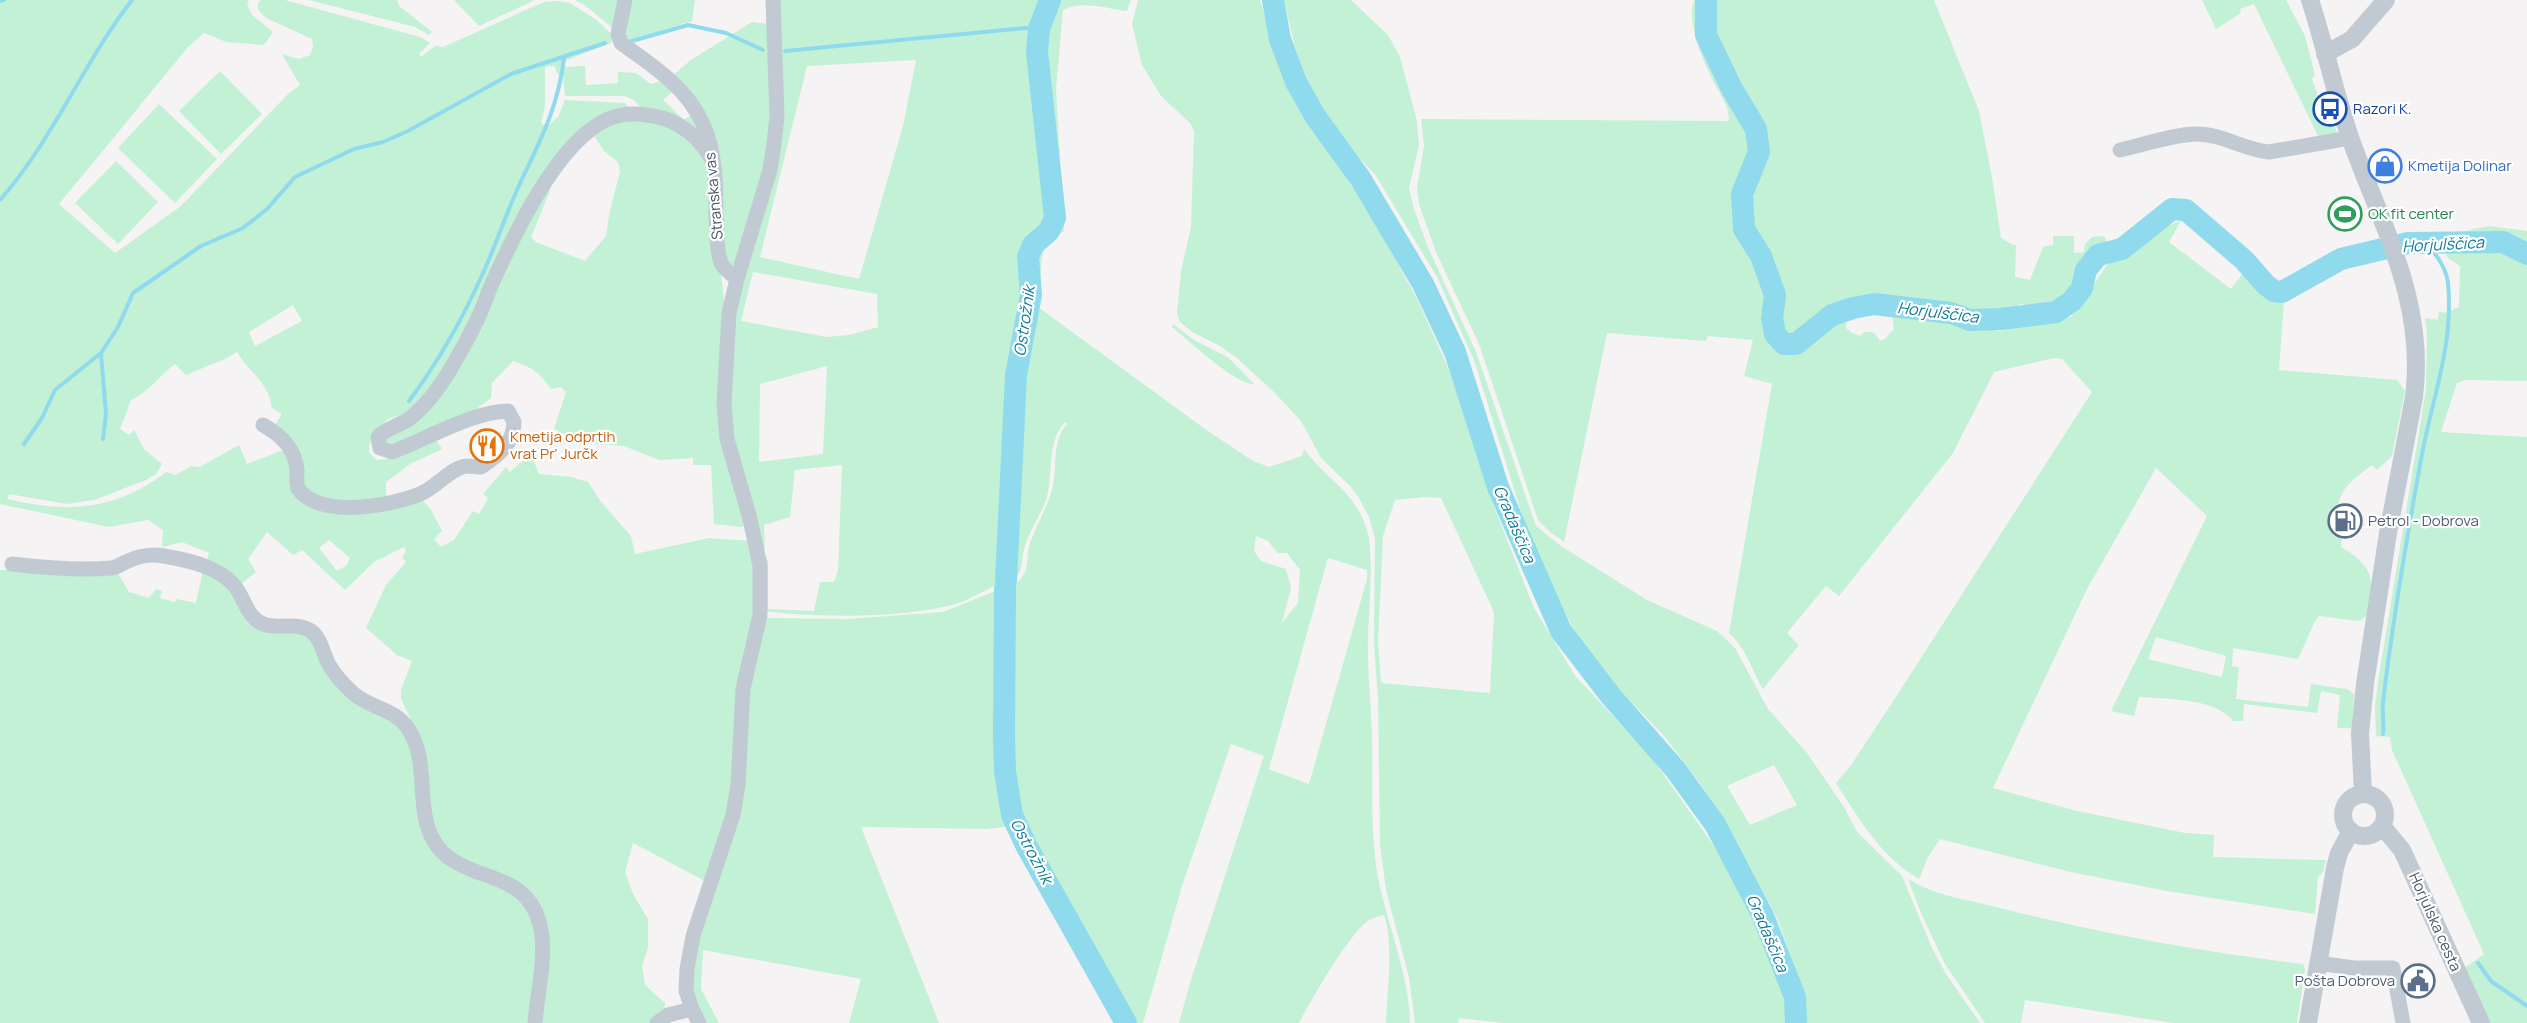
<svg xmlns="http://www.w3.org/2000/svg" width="2527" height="1023" font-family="Manrope,sans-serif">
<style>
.green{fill:#c3f1d5;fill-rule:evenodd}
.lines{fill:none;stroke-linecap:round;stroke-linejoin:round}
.stream{stroke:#90daee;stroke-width:4}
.river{stroke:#90daee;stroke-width:22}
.minor{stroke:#c1cad2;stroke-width:15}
.tertiary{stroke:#c1cad2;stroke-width:18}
.labels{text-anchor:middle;stroke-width:4.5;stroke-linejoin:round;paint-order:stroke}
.transit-label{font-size:15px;fill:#164399;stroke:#fff;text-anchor:start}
.shop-label{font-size:15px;fill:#366cbe;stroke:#fff;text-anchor:start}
.street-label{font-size:15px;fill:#4a5661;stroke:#fff}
.leisure-label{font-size:15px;fill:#27864d;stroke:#fff;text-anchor:start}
.food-label{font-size:15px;fill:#c56008;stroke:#fff;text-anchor:start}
.service-label{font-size:15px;fill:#4e5e75;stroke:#fff;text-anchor:start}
.water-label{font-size:16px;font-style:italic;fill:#0c7c9b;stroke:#fff}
</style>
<rect width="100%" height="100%" fill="#f5f3f3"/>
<!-- green -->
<path class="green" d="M 0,0 L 249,0 L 247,5 L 252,15 L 273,32 L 264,45 L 226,42 L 204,33 L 189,46 L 59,204 L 115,253 L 181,206 L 288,94 L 300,85 L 282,54 L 299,59 L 310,55 L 313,47 L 312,39 L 266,18 L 258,10 L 258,3 L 261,0 L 285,0 L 420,37 L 430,43 L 419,54 L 421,57 L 435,46 L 443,47 L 544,2 L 558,1 L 570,3 L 598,21 L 614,37 L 611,43 L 562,62 L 562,67 L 585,66 L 586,85 L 618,83 L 618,72 L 636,73 L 651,84 L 667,80 L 676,89 L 663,100 L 684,120 L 694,113 L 705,136 L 702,138 L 673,117 L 643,111 L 634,100 L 624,96 L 565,96 L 563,75 L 557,74 L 555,66 L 545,67 L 545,106 L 541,123 L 547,127 L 558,117 L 565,100 L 625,103 L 632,111 L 614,111 L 603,116 L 560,153 L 535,186 L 463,337 L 423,400 L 412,411 L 388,419 L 377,430 L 369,445 L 369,453 L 377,460 L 387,459 L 436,439 L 442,449 L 410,464 L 386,482 L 386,501 L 350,504 L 306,495 C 290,464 309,454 275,425 L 282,414 L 272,408 C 268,380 250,374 237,352 C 222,362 203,367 186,375 L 175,364 C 160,375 148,393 131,400 L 120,429 L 129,435 L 134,430 L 144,449 L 162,464 L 156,474 L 146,480 L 94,500 L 67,504 L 9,494 L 7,499 C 66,513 116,511 166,472 L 176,475 L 191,466 L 200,467 L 239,445 L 247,464 L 286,449 L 299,500 C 339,517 380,512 421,499 L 430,508 L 442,531 L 434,539 L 441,547 L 454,540 L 473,511 L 479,514 L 488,498 L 483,494 L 506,467 L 510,472 L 531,454 L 539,474 L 571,477 L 588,482 L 601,502 L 631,536 L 635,554 L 709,538 L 751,541 C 766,593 747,635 739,685 C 733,720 739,755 734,790 C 729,821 717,852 705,881 L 633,843 L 625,872 L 633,894 L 648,919 L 648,948 L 642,966 L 645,985 L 665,1003 L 663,1019 L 660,1023 L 0,1023 L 0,570 L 116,570 L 129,592 L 149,598 L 156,589 L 162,591 L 160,598 L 175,602 L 176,599 L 196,603 L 203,570 C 249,584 229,610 252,626 C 268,636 289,625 305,633 C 318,639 318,652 323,664 C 326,671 332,681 337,687 C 350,702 367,706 384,715 C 417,732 416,781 422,814 L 430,816 L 421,748 L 415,728 L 401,699 L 401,690 L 412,661 L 397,655 L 366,628 L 386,585 L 406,562 L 402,558 L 406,551 L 404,547 L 374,562 L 345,590 L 302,550 L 293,555 L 267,532 L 248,559 L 256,572 L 240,585 L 232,574 L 206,565 L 209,553 L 182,542 L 162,547 L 163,530 L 148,520 L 109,527 L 0,504 ZM 293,305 L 302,321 L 255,346 L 249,332 ZM 329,540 L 350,558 L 347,565 L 337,571 L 319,548 Z
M 309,0 L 397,0 L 399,6 L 432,32 L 429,35 L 415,27 Z
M 454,0 L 535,0 L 479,26 Z
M 575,0 L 623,0 L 616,31 L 586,6 Z
M 627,0 L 695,0 L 692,21 L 627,41 L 624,36 Z
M 777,0 L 1131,0 L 1127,11 C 1105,8 1084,0 1063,10 L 1056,89 L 1064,231 L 1046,243 L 1042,257 L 1038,307 L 1205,429 L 1253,461 L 1269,467 L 1302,456 L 1304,449 C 1327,481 1353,488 1367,530 C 1374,552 1369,610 1368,635 C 1367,668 1371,702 1372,735 C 1373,780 1370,827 1377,872 C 1385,919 1410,976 1410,1023 L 1386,1023 C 1387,993 1394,942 1384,915 C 1380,916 1375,917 1371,919 C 1352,928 1310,1002 1299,1023 L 1179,1023 L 1190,983 L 1264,756 L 1231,744 L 1182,886 L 1143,1023 L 1119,1023 L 1012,826 L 986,829 L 861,827 L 939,1023 L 849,1023 L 861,979 L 703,950 L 701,989 L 719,1023 L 703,1023 L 694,1004 L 692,962 L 732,833 L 745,710 L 765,618 L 848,619 L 943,612 L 1018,582 C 1031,570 1025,558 1030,543 C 1037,523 1048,507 1053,486 C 1057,466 1052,440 1067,424 L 1065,422 C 1046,442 1054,475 1046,500 C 1040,516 1030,530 1025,546 C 1021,556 1024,568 1017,576 C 1010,583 1004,581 996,585 C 986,590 975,596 964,601 C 916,619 815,618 765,611 L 730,433 L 734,313 L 771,183 ZM 916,60 L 903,126 L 859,279 L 760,257 L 807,66 ZM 753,272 L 877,294 L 878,327 L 849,335 L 827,337 L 741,321 ZM 827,366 L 823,454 L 759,462 L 760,384 ZM 842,465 L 838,571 L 834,582 L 820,582 L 814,611 L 768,609 L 768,562 L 765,553 L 764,525 L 790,517 L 795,470 ZM 1256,536 L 1268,541 L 1278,553 L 1287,553 L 1300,570 L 1298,603 L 1282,623 L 1291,588 L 1286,569 L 1261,561 L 1254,551 ZM 1328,558 L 1367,570 L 1367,579 L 1309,784 L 1269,769 Z
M 1138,0 L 1260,0 L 1276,55 L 1293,100 L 1312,131 L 1336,161 L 1381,233 L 1417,299 L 1446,363 L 1469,423 L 1493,504 L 1534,608 L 1576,677 L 1649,754 L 1718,852 L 1756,926 L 1774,968 L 1788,1009 L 1789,1023 L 1504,1023 L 1459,1018 L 1458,1023 L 1415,1023 L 1409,977 L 1386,890 L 1380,844 L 1378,698 L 1374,643 L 1375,539 L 1369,517 L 1359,498 L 1350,486 L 1321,458 L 1301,421 L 1274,392 L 1237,358 L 1220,346 L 1192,332 L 1180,322 L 1177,313 L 1181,271 L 1191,227 L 1194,131 L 1190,123 L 1161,96 L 1142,65 L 1132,24 ZM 1424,497 L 1441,498 L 1494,612 L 1490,693 L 1381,683 L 1378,641 L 1383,536 L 1395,500 Z
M 1284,0 L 1351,0 L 1388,35 L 1400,57 L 1417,121 L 1419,145 L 1409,188 L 1414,209 L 1427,245 L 1476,352 L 1536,526 L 1561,546 L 1647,600 L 1717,631 L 1735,648 L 1768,709 L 1807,753 L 1844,807 L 1857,832 L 1902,876 L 1932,948 L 1946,974 L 1980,1023 L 1805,1023 L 1805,1007 L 1793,962 L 1777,918 L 1729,828 L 1699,782 L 1665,737 L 1597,666 L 1574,630 L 1532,547 L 1474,360 L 1437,277 L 1376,176 L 1349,146 L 1324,113 L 1307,82 L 1295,47 ZM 1774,765 L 1797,805 L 1750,825 L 1727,786 Z
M 1694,0 L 1934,0 L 1979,111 L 1992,177 L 2001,238 L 2013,245 L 2016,245 L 2015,277 L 2030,280 L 2043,247 L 2053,245 L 2053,236 L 2074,236 L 2074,253 L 2084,252 L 2085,244 L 2092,237 L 2104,236 L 2109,245 L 2091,256 L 2082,268 L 2080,282 L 2058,305 L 2045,309 L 2021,304 L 2009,311 L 1977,316 L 1973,325 L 1999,331 L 2071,317 L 2110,261 L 2121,259 L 2163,227 L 2181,221 L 2169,242 L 2231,289 L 2246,269 L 2269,298 L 2284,301 L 2279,370 L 2397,380 L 2405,391 L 2392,456 L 2377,470 L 2372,465 C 2340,489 2338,492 2335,532 L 2342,538 L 2341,547 C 2364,560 2376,573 2370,602 C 2368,611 2368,618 2358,621 L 2319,616 L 2315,621 L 2298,659 L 2233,648 L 2232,666 L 2239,667 L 2236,699 L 2308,707 L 2311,684 L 2347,689 L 2354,694 L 2352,728 L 2337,728 L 2340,695 L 2321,691 L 2317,713 L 2244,704 L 2243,721 L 2233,721 C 2216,698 2166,699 2139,697 L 2134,716 L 2111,711 L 2207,516 L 2156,468 L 2087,589 L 1993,788 L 2077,811 L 2185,833 L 2214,835 L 2213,857 L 2326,860 L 2323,872 L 2318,877 L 2315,914 L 2167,891 L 2071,872 L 1940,839 L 1928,857 L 1919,879 C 1880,856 1860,820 1836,783 L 1851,765 L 1894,700 L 2092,392 L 2062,359 L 2054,358 L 1994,372 L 1953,453 L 1839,596 L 1826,586 L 1787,633 L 1799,645 L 1763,689 C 1751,669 1747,649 1729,633 L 1772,384 L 1744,376 L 1753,340 L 1708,336 L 1706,341 L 1607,333 L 1564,542 L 1550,532 L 1538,520 L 1479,344 L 1436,252 L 1419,204 L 1417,188 L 1424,146 L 1421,119 L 1729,121 C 1729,108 1724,101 1718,90 C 1706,69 1685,22 1694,0 ZM 1858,312 L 1892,312 L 1894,329 L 1885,339 L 1880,341 C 1876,333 1872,331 1864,332 L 1861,336 L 1852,333 L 1846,328 L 1847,320 ZM 2156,637 L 2226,656 L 2222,677 L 2148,659 Z
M 2202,0 L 2286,0 L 2305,36 L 2315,75 L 2312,79 L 2323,110 L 2326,111 L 2337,132 L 2334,136 L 2320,140 L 2254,4 L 2240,9 L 2241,13 L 2216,29 Z
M 752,22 L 770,24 L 771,151 L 735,264 L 731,265 L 724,257 L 718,170 L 671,77 L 691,60 Z
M 220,71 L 262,114 L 221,154 L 179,111 Z
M 159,104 L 217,159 L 175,203 L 118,148 Z
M 643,118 L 670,126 L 708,159 L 725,309 L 721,390 L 746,523 L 742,527 L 714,524 L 711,465 L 693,465 L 693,458 L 660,460 L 624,446 L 582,443 L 554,429 L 566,392 L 561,387 L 551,389 C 538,371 533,368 513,361 L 492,383 L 491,398 L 466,417 L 388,447 L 383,435 L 418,417 L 546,185 L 550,191 L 531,237 L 536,242 L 585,261 L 606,236 L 610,210 L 620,172 L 618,162 L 604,151 L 593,134 L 602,126 Z
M 116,161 L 158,202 L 118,244 L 75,203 Z
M 2489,226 L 2527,231 L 2527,381 L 2465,380 L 2457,383 L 2441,432 L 2527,437 L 2527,1023 L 2488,1023 L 2463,969 L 2484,954 L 2392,750 L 2390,737 L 2376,736 L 2375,707 L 2378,682 L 2426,389 L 2427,334 L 2425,318 L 2438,320 L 2439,311 L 2445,313 L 2459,307 L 2460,266 L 2448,258 L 2445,251 C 2451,230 2471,230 2489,226 Z
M 1173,324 L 1194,340 L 1229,358 L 1254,384 C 1236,385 1188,340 1172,327 Z
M 1908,879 C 1935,896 1970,900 2000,908 C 2099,933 2201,952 2303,964 L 2305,969 L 2297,1023 L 2173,1023 L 2025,1000 L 2021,1023 L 1985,1023 L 1945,964 L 1921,913 Z"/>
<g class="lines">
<!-- stream -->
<path class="stream" d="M 0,1 L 4,0
M 632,41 L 688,25 L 726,33 L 763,50
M 785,51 L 1026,28 L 1039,29
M 0,200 C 53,140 83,63 132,0
M 101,353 L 106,414 L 103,439
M 409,401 C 439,361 464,316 484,271 C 496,244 505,217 517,190 C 538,144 558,110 564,58
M 24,444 L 42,418 L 55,390 L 101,353 L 118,327 L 133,293 L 201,246 L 243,228 L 267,209 L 295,177 L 354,149 L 383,142 L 408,131 L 511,74 L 605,43
M 2383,734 C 2384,723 2382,712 2383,702 C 2393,619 2407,536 2422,454 C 2433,396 2454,343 2448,283 C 2446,267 2436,255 2427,243
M 2478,963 L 2491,981 L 2527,1006"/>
<!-- river -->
<path class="river" d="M 1273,0 L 1280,39 L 1296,82 L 1315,116 L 1360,178 L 1423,284 L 1455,352 L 1498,487 L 1561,631 L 1610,695 L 1675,769 L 1715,824 L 1763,916 L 1795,997 L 1796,1023
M 1706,0 L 1706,35 L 1732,89 L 1756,129 L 1759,152 L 1742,194 L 1744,229 L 1761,256 L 1775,295 L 1772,318 L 1775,334 L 1784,344 L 1796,344 L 1832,315 L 1853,308 L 1874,304 L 1951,313 L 1970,320 L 2001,319 L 2056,312 L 2072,301 L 2082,288 L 2086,270 L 2098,255 L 2122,249 L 2172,209 L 2186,210 L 2244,260 L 2266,285 L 2274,291 L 2282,292 L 2341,259 L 2408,243 L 2503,242 L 2527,254
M 1006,580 L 1016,375 L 1031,295 L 1028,257 L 1033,245 L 1049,231 L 1055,218 L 1037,52 L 1039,29 L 1050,0
M 1005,589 L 1004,735 L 1005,771 L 1012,815 L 1027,847 L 1126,1023"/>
<!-- minor -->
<path class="minor" d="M 625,0 L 618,34 L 621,43 C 652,65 686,87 702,122 C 716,150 716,186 716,217 C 717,231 716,249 721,263 C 724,269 732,275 737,279
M 2120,150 C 2143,145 2174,134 2197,134 C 2222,134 2244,150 2269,152 L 2350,138
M 263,425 C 281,435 295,448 297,470 C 297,477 296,482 298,489 C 321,519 390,506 420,494 C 436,488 451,467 467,466 C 472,466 477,467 481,467 C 498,456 514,443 514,422 L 508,411 C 471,412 427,439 392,452 L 380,448 L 378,437 C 386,428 399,426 409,419 C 426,406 439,388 450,370 C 458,356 467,341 474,326 C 481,314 485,301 490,288 C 512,239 556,142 608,119 C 622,113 638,113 653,116 C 679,120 700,138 712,160
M 12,564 C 45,568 79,571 112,568 C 118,567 123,563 128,561 C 139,556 153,554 164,556 C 187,560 217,566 234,585 C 245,598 246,617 263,624 C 279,630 296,621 311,631 C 321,638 323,653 328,663 C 334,674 344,685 354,694 C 371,708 394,709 407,727 C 431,760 414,808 434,841 C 443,858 460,865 477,872 C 489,876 504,881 515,888 C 559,918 538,979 535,1023
M 2317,963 L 2354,968 L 2393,968 L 2403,1023
M 657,1023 L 668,1015 L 692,1009
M 699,1023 L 692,1009 L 686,991 L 687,969 L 693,936 L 733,815 L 738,785 L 743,689 L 760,615 L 760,566 L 750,519 L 727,439 L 724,404 L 729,313 L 737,279 L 770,170 L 774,144 L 777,116 L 773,0"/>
<!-- tertiary -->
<path class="tertiary" d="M 2310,0 C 2325,46 2335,94 2351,140 C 2382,227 2426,301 2414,397 L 2388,533 L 2365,684 L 2360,733 L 2363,794
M 2325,54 L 2352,39 L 2386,0
M2343 815a21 21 0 1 1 42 0a21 21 0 1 1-42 0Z
M 2382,826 L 2402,850 L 2481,1023
M 2308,1023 L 2335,868 L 2339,853 L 2351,831"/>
</g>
<!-- icons -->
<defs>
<symbol id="bus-ring" viewBox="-11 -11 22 22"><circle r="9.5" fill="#fff" stroke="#1a4fb4" stroke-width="1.5"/><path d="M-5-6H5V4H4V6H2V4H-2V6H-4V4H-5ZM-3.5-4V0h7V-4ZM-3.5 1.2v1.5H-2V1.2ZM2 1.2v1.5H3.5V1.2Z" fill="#1a4fb4"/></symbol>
<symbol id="shop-ring" viewBox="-11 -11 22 22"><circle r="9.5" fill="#fff" stroke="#3f7fe0" stroke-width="1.5"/><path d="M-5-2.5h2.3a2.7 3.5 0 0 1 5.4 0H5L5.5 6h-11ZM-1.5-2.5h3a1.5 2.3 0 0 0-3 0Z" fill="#3f7fe0"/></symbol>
<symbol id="stadium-ring" viewBox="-11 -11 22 22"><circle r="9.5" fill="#fff" stroke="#2e9e5b" stroke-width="1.5"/><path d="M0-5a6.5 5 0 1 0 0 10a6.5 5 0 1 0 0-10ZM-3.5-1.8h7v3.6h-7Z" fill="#2e9e5b"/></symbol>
<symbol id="restaurant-ring" viewBox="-11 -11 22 22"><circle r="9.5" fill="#fff" stroke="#e8710a" stroke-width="1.5"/><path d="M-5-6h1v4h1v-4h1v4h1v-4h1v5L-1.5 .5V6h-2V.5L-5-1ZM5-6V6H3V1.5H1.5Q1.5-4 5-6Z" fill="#e8710a"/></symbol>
<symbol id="fuel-ring" viewBox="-11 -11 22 22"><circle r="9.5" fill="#fff" stroke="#5c6f8a" stroke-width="1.5"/><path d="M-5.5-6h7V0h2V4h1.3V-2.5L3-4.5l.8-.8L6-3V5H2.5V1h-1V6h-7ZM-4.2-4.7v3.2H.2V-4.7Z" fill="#5c6f8a"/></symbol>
<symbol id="civic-ring" viewBox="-11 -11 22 22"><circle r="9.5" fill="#fff" stroke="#5c6f8a" stroke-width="1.5"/><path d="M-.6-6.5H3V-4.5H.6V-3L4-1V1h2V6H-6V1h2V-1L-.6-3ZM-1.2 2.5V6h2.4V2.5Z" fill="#5c6f8a"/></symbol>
</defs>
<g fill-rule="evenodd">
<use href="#bus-ring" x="2311" y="90" width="38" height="38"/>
<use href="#shop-ring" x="2366" y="147" width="38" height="38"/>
<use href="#stadium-ring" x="2326" y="195" width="38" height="38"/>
<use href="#restaurant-ring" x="468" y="427" width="38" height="38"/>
<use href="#fuel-ring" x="2326" y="502" width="38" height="38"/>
<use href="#civic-ring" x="2399" y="962" width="38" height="38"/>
</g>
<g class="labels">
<!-- transit labels -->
<g class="transit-label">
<text x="2353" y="114">Razori K.</text>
</g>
<!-- shop labels -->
<g class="shop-label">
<text x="2408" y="171">Kmetija Dolinar</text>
</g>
<!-- street labels -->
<g class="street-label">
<text transform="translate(714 196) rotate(-95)" y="5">Stranska vas</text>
<text transform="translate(2435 922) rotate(66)" y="5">Horjulska cesta</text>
</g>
<!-- leisure labels -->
<g class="leisure-label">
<text x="2368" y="219">OK fit center</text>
</g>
<!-- food labels -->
<g class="food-label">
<text x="510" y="442">Kmetija odprtih<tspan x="510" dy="17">vrat Pr' Jurčk</tspan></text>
</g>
<!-- service labels -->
<g class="service-label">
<text x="2368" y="526">Petrol - Dobrova</text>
<text x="2395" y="986" text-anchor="end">Pošta Dobrova</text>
</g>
<!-- water labels -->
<g class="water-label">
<text transform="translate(2443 244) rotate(-3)" y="6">Horjulščica</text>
<text transform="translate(1938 312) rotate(7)" y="6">Horjulščica</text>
<text transform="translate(1024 321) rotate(-82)" y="6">Ostrožnik</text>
<text transform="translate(1515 524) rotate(67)" y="6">Gradaščica</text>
<text transform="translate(1032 851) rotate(62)" y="6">Ostrožnik</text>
<text transform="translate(1768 933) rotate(67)" y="6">Gradaščica</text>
</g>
</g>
</svg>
